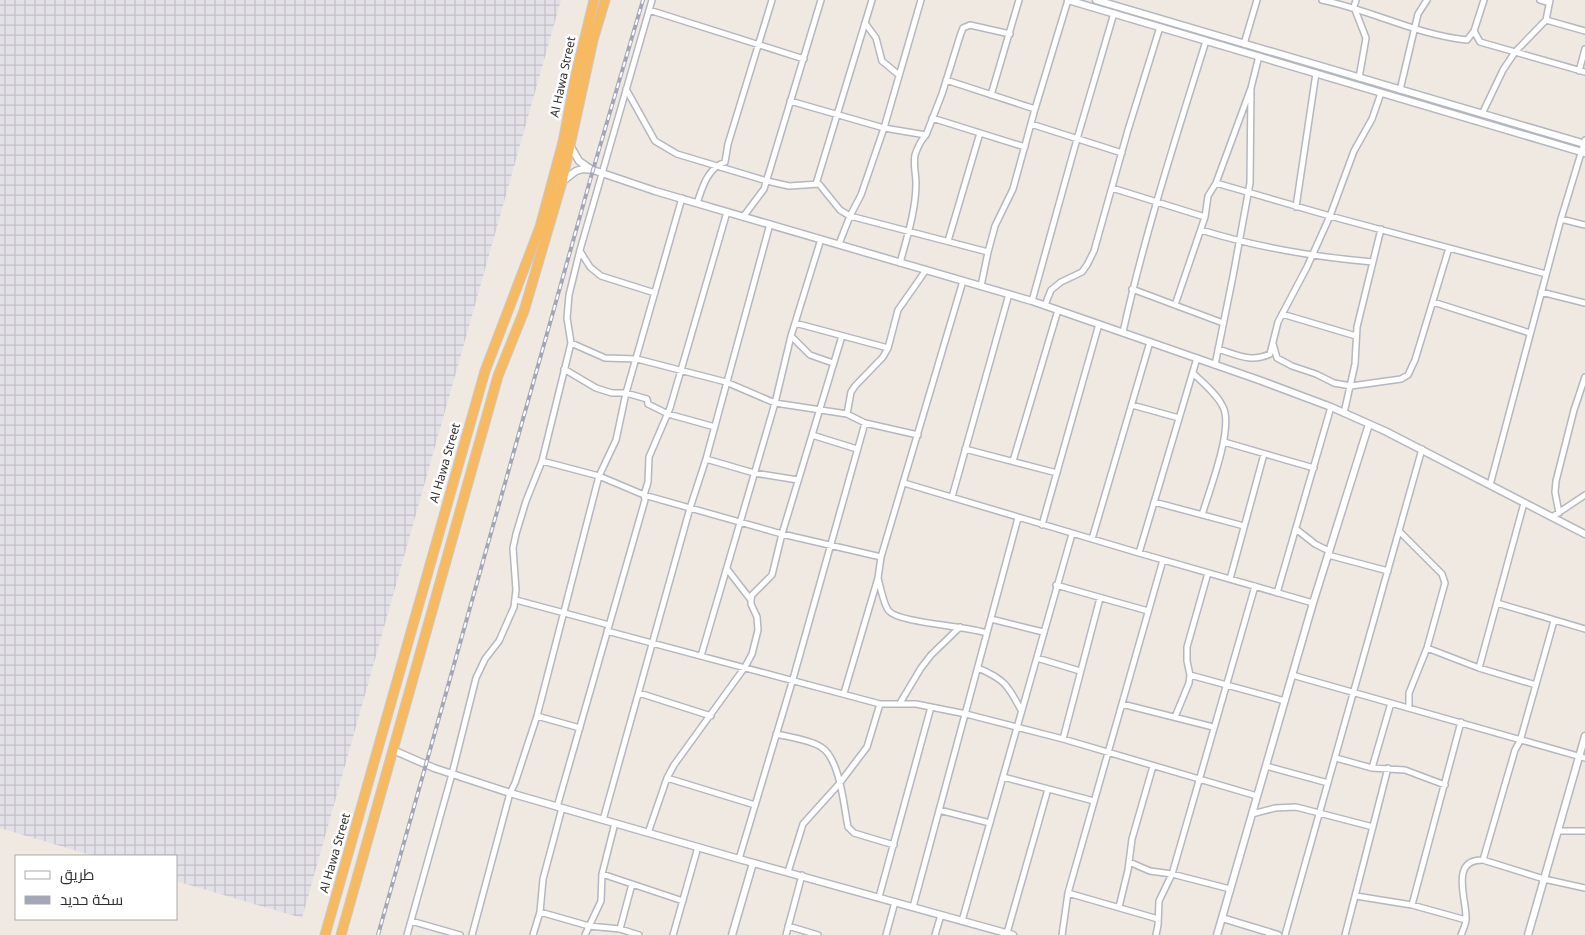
<svg xmlns="http://www.w3.org/2000/svg" width="1585" height="935" font-family="'Noto Sans',Cairo,sans-serif">
<style>
.industrial{fill:url(#industrial-grid)}
.lines{fill:none;stroke-linecap:round;stroke-linejoin:round}
.minor-casing{stroke:#b4b7c1;stroke-width:8}
.tertiary-casing{stroke:#b4b7c1;stroke-width:9}
.trunk-casing{stroke:#c9c9c9;stroke-width:11}
.minor{stroke:#fff;stroke-width:5}
.tertiary{stroke:#fff;stroke-width:6}
.trunk{stroke:#f8ba60;stroke-width:9}
.rail-casing{stroke:#a3a6b8;stroke-width:4}
.rail{stroke:#fff;stroke-width:2;stroke-dasharray:5.5;stroke-linecap:butt}
.labels{text-anchor:middle;stroke-width:5;stroke-linejoin:round;paint-order:stroke}
.street-label{font-size:12px;fill:#2e2e2e;stroke:#fff}
</style>
<defs>
<pattern id="industrial-grid" width="8" height="8" patternUnits="userSpaceOnUse" patternTransform="scale(1.25)"><rect width="8" height="8" fill="#e3e1e8"/><path d="M0 4h8M4 0v8" fill="none" stroke="#c3c1c7"/></pattern>
</defs>
<rect width="100%" height="100%" fill="#efe9e1"/>
<!-- industrial -->
<path class="industrial" d="M 0,0 L 561,0 L 302,918 L 176,881 L 176,856 L 94,856 L 0,828 Z"/>
<g class="lines">
<defs>
<path id="minor" d="M 1322,0 C 1371,10 1417,35 1467,40 L 1474,31 L 1484,0
M 1356,0 L 1354,7 L 1366,38 L 1359,78
M 1540,0 L 1549,3
M 649,10 L 804,59
M 1546,20 L 1585,31
M 865,23 L 876,38 L 882,61 L 899,75
M 1474,31 L 1480,42 L 1585,72
M 1244,44 L 1257,0
M 1579,71 L 1585,49
M 946,80 L 1035,109
M 626,89 L 655,141 L 677,154 L 767,181 L 789,186 L 819,184 L 840,210 L 850,216 L 988,252
M 1400,90 L 1418,14 L 1427,0
M 991,95 L 1019,0
M 790,101 L 884,128 L 926,135
M 1482,114 L 1503,70 L 1515,52 L 1546,20 L 1550,0
M 932,118 L 1025,147
M 1031,124 L 1122,153
M 1216,183 L 1330,216 L 1546,274
M 816,184 L 872,0
M 1112,188 L 1205,217
M 697,203 C 703,186 707,169 725,162 L 728,144 L 772,0
M 1296,207 L 1316,73
M 743,217 L 764,189 L 821,0
M 1561,219 L 1585,225
M 1201,230 C 1256,247 1315,257 1373,262
M 948,241 L 980,133
M 839,244 L 850,216 L 861,195 L 884,128 L 921,0
M 580,251 L 590,267 L 601,276 L 655,293
M 900,263 C 907,237 916,210 916,183 C 916,173 913,165 915,155 C 917,149 921,140 926,135 L 942,94 L 960,36 L 963,28 L 970,25 L 1010,34
M 981,286 L 988,252 L 995,226 L 1013,189 L 1035,109 L 1068,0
M 1132,289 L 1223,323
M 1541,292 L 1585,303
M 1032,301 L 1077,139 L 1114,13
M 1433,302 L 1530,333
M 1045,305 L 1051,290 L 1061,282 L 1082,272 L 1087,265 L 1094,251 L 1128,130 L 1160,27
M 1175,305 L 1205,217 L 1208,196 L 1216,183 L 1251,88 L 1259,56
M 1282,314 L 1356,336
M 795,323 L 888,348
M 1123,332 C 1145,233 1176,137 1206,41
M 791,336 L 810,355 L 833,363
M 571,343 L 605,358 L 637,359 L 726,382 L 775,403 L 847,414 L 865,423 L 918,435
M 1273,344 L 1277,358 L 1292,366 L 1316,374 L 1334,383 L 1351,386 L 1401,379 L 1408,375 L 1415,360 L 1449,248
M 1218,349 C 1238,355 1250,363 1270,354 L 1278,322 L 1307,267 L 1330,216 L 1354,151 L 1372,119 L 1381,93
M 1215,365 L 1233,276 L 1250,183 L 1251,88
M 564,369 L 596,388 L 612,393 L 626,393 L 647,399 L 648,404 L 668,414 L 715,427
M 1193,373 C 1203,383 1217,394 1223,407 C 1234,428 1209,491 1202,515
M 1132,405 L 1179,418
M 1344,413 L 1355,364 L 1357,327 L 1381,229
M 847,414 L 851,392 L 855,386 L 883,357 L 888,348 L 898,310 L 926,270
M 812,435 L 857,449
M 1224,442 L 1314,468
M 965,449 L 1057,473
M 706,459 L 754,473 L 798,480
M 542,461 L 599,476 L 644,495 L 782,534 L 881,557
M 1013,461 L 1058,310
M 904,483 L 1139,553 L 1313,603
M 1490,485 L 1561,219 L 1585,140
M 952,497 L 1009,294
M 1154,502 L 1244,526
M 1559,513 L 1555,492 L 1556,481 L 1574,410 L 1585,377
M 1552,517 L 1585,495
M 1042,525 L 1099,324
M 1296,529 L 1315,544 L 1329,551
M 1399,531 L 1442,574 L 1445,583 L 1427,648 L 1409,693 L 1409,708
M 1092,539 L 1150,342
M 1139,553 L 1197,358
M 1328,555 L 1388,571
M 727,569 L 751,600
M 878,578 C 880,586 884,606 889,611 C 899,623 967,626 987,633
M 1230,579 L 1264,454
M 1056,585 L 1148,611
M 1277,593 L 1331,407
M 516,600 L 609,625
M 1497,603 L 1585,629
M 991,619 L 1043,632
M 607,631 L 880,704 L 916,704 L 966,714 L 1063,739 L 1257,796
M 1427,648 L 1479,668 L 1536,685
M 701,656 L 775,403 L 791,336 L 821,239
M 1037,658 L 1080,671
M 978,668 C 1004,679 1008,685 1021,710
M 1479,668 L 1524,503
M 1190,675 L 1285,701
M 1292,675 L 1585,758
M 639,693 L 711,716
M 844,693 L 878,578 L 881,557 L 963,281
M 900,703 L 921,668 L 931,655 L 960,627
M 1122,704 L 1213,727
M 537,716 L 580,728
M 1175,717 L 1189,683 L 1190,675 L 1187,661 L 1187,647 L 1208,573
M 776,734 C 789,737 811,740 821,747 C 840,758 844,807 848,827 L 854,833 L 894,845
M 1063,739 L 1100,598
M 1336,758 L 1372,768 L 1405,770 L 1445,785
M 1266,766 L 1328,783
M 1372,768 L 1391,703
M 1003,777 L 1094,801
M 667,778 L 755,805
M 557,807 L 645,500 L 644,495 L 648,482 L 649,457 L 670,408 L 727,212
M 939,810 L 990,823
M 1252,814 L 1275,808 L 1296,807 L 1373,827
M 603,820 L 690,508 L 706,459 L 770,224
M 1558,831 L 1585,831
M 648,833 L 667,778 L 674,765 L 745,667 L 752,654 L 758,630 L 757,617 L 751,604 L 751,600 L 752,595 L 772,575 L 782,534 L 842,336
M 739,859 L 793,679 L 865,423
M 1483,860 L 1515,750 L 1520,741 L 1554,621
M 1129,862 L 1150,871 L 1172,874 L 1230,889
M 788,872 L 803,824 L 839,784 L 867,747 L 880,704
M 602,874 L 683,901
M 1068,893 L 1158,919
M 1356,896 L 1412,905 L 1466,920
M 879,897 L 931,707
M 1412,905 L 1461,722
M 913,907 L 1018,518
M 1119,907 L 1128,870 L 1132,839 L 1153,766
M 540,912 L 589,926 L 620,929 L 639,935
M 411,921 L 460,935
M 962,921 L 1072,534
M 788,926 L 818,935
M 620,929 L 632,884
M 1007,933 L 1048,789
M 407,935 L 452,774 L 476,678 L 485,659 L 499,641 L 514,607 L 516,590 L 513,548 L 516,534 L 526,501 L 542,461 L 571,343 L 567,318 L 569,295 L 580,250 L 652,0
M 472,935 L 510,793 L 515,783 L 537,716 L 599,476 L 616,440 L 626,393 L 682,198
M 533,935 L 540,912 L 543,879 L 562,808
M 585,935 L 601,901 L 602,874 L 615,823
M 673,935 L 698,847
M 786,935 L 802,875
M 886,935 L 895,902
M 935,935 L 941,915
M 1062,935 L 1068,893 L 1163,560
M 1156,935 L 1158,925 L 1159,901 L 1172,874 L 1179,850 L 1255,586
M 1285,935 L 1422,449
M 1345,935 L 1388,768
M 1461,935 C 1463,930 1466,924 1466,919 C 1467,900 1449,859 1483,860 L 1544,879 L 1585,888"/>
<path id="tertiary" d="M 1068,0 L 1585,153
M 1096,0 L 1585,144
M 571,147 L 579,161 L 592,170
M 563,181 L 576,171 L 583,169 L 593,170 L 655,191 L 1032,301 L 1259,380 L 1331,407 L 1385,431 L 1585,534
M 393,750 L 434,768 L 510,793 L 739,859 L 1013,935
M 1222,918 L 1278,935
M 732,935 L 753,863
M 1217,935 L 1313,603 L 1369,424
M 1528,935 L 1585,736"/>
<path id="trunk" d="M 325,935 L 485,371 L 540,227 L 563,142 L 576,74 L 594,0
M 341,935 L 498,376 L 524,311 L 562,182 L 593,40 L 605,0"/>
</defs>
<!-- minor casing -->
<use href="#minor" class="minor-casing"/>
<!-- tertiary casing -->
<use href="#tertiary" class="tertiary-casing"/>
<!-- trunk casing -->
<use href="#trunk" class="trunk-casing"/>
<!-- minor -->
<use href="#minor" class="minor"/>
<!-- tertiary -->
<use href="#tertiary" class="tertiary"/>
<!-- trunk -->
<use href="#trunk" class="trunk"/>
<defs>
<path id="rail" d="M 378,935 L 593,170 L 643,0"/>
</defs>
<!-- rail casing -->
<use href="#rail" class="rail-casing"/>
<!-- rail -->
<use href="#rail" class="rail"/>
</g>
<g class="labels">
<!-- street labels -->
<g class="street-label">
<text transform="translate(563 77) rotate(-78)" y="4">Al Hawa Street</text>
<text transform="translate(445 463) rotate(-74)" y="4">Al Hawa Street</text>
<text transform="translate(335 853) rotate(-74)" y="4">Al Hawa Street</text>
</g>
</g>
<!-- legend -->
<rect x="15" y="855" width="162" height="65" fill="#ffffff" stroke="#ababab"/>
<rect x="25" y="871" width="25" height="8" fill="#ffffff" stroke="#ababab"/>
<text x="60" y="880" font-size="15" fill="#2e2e2e">طريق</text>
<rect x="25" y="896" width="25" height="8" fill="#a3a6b8" stroke="#ababab"/>
<text x="60" y="905" font-size="15" fill="#2e2e2e">سكة حديد</text>
</svg>
